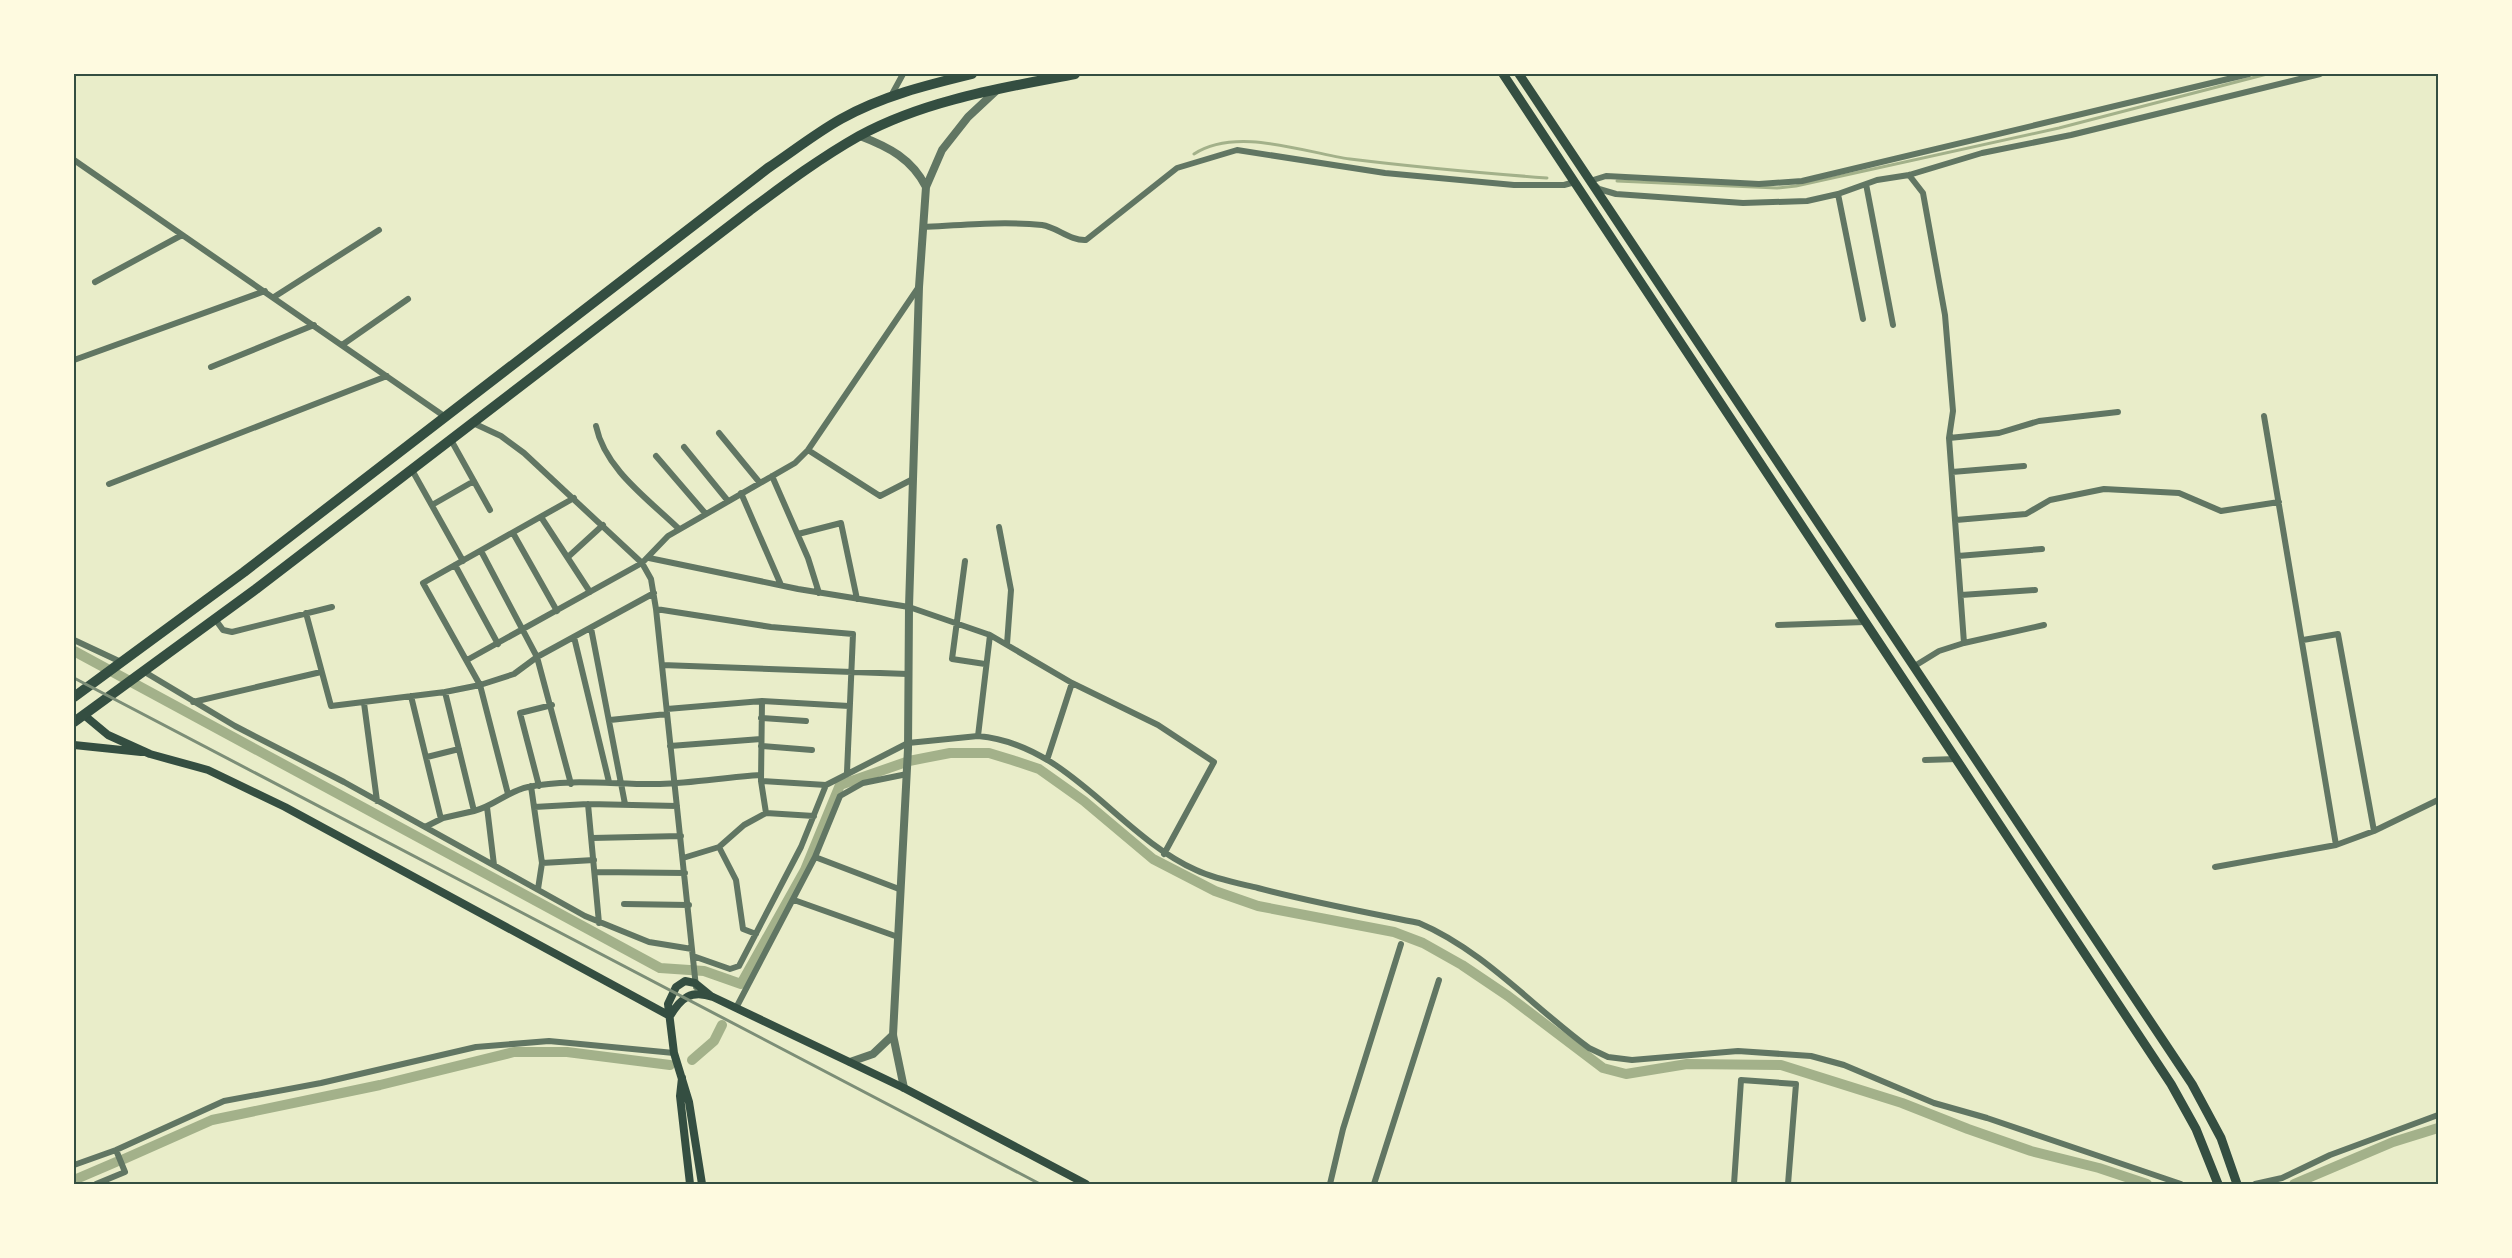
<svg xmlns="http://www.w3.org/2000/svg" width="2512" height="1258" font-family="'Alegreya Sans',sans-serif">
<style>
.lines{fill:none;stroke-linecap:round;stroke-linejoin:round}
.stream{stroke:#a3b18a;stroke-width:3}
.canal{stroke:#a3b18a;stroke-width:10}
.minor{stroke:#617663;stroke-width:6}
.tertiary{stroke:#617663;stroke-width:8}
.secondary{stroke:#344e41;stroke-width:8}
.primary{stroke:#344e41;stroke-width:9}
.trunk{stroke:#344e41;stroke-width:10}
.rail{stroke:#7c8e77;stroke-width:3}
.neatline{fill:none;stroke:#344e41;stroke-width:2}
</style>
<rect width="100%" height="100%" fill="#e9edc9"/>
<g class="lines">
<!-- stream -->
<path class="stream" d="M 1194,154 C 1237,126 1306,153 1350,159 C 1415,167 1481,173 1547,178
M 1617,181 L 1777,188 L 1796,186 L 2059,128 L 2267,74"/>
<!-- canal -->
<path class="canal" d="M 74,651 L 660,968 L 704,971 L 741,984 L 805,870 L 840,785 L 909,761 L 950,753 L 989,753 L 1012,760 L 1039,769 L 1084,801 L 1153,859 L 1215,891 L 1258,906 L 1394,932 L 1423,943 L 1462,965 L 1508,996 L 1603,1068 L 1626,1074 L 1687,1064 L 1781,1065 L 1902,1103 L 1968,1129 L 2031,1151 L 2099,1168 L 2147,1184
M 692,1060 L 714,1041 L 722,1025
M 124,1159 L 212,1120 L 380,1085 L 514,1052 L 567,1052 L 670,1065
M 74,1180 L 116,1162
M 2294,1184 L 2393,1142 L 2438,1128"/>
<!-- minor -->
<path class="minor" d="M 2249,74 L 1802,181 L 1759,184 L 1606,176 L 1590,181 L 1599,189 L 1616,194 L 1743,203 L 1807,201 L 1838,194 L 1877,180 L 1909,175 L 1982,153 L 2071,135 L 2320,74
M 891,96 L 903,74
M 74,160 L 444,416
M 1909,175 L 1923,193 L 1945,315 L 1953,411 L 1949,438 L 1964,643 L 1939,651 L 1913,667
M 1866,184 L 1893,325
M 1838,194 L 1863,319
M 923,227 C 962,225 1003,221 1042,225 C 1057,227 1070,241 1086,240 L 1177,168 L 1237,150 L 1385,173 L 1514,185 L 1564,185 L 1575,182
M 95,282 L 182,235
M 274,297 L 379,230
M 342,345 L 408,299
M 74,360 L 265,291
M 211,367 L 314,325
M 2264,416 L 2336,845
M 473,423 L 501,436 L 524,453 L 642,563 L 651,579 L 656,609 L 696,987
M 596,426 C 605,469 648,499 679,529
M 719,433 L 760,483
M 1949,438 L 1999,433 L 2039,421 L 2118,412
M 451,440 L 490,510
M 684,447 L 728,501
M 808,450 L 880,496 L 913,479
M 656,456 L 705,513
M 412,470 L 463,561
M 1952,472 L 2024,466
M 772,476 L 808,558 L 819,593
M 109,484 L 387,376
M 741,493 L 781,585
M 574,498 L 423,583 L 480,685 L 514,674 L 537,657 L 654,593
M 432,505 L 474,481
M 541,517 L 590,592
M 1956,520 L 2026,514 L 2050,500 L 2104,489 L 2179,493 L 2221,511 L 2279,502
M 999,527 L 1011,590 L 1007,644
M 513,533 L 557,611
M 798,534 L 841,523 L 857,599
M 481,551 L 537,657 L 571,784
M 1958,556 L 2042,549
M 568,557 L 603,525
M 649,558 L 798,589 L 909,607 L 990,635 L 978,736 C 1069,744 1118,835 1196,870 C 1215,879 1237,883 1258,888 C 1311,902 1365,912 1419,923 C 1483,950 1533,1007 1589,1048 L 1608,1057 L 1632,1060 L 1738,1051 L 1811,1056 L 1844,1065 L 1934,1103 L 1987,1118 L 2181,1184
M 965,561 L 952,659 L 985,664
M 455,565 L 498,644
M 1961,595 L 2035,590
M 656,609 L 771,627 L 853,634 L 847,772
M 306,613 L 331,706 L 445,692 L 480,685 L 508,794
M 215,619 L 223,630 L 232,632 L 332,607
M 1778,625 L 1865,622
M 591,628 L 625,804
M 990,635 L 1072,683 L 1158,725 L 1214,762 L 1164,854
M 574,637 L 609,782
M 74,640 L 121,662
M 2303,640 L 2338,634 L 2374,831
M 1964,643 L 2044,625
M 467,660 L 642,563 L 668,536 L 795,463 L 808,450 L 918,288
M 662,665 L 908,674
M 143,671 L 235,726 L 344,782 L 585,916 L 649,942 L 692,949
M 445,692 L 474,811 C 494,806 508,791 528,787 C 571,778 617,785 660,784 C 694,783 727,777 761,775
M 411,696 L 441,819
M 762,701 L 761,781 L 766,813 L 814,816
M 193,702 L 321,672
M 364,703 L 377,801
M 667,709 L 762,701 L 849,706
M 761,718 L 806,721
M 610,720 L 667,714
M 670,746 L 761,739
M 761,746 L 812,750
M 427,757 L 459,749
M 1047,760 L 1072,683
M 1925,760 L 1957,759
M 761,781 L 826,785
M 531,786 L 542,863 L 538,889
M 539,786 L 520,713 L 552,705
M 588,804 L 599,923
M 487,807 L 494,865
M 534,807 L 588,804 L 677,806
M 425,827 L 443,818 L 474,811
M 592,838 L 681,836
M 719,847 L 744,825 L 766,813
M 815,857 L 899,889
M 683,858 L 719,847 L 736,880 L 743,929 L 756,934
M 542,863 L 594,860
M 2215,867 L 2336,845 L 2374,831 L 2438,800
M 596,872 L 685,873
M 794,900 L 898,937
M 624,904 L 689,905
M 693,956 L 730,969 L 739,966 L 801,847 L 826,785 L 908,743 L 978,736
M 736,1008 L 815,857 L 840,796 L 863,783 L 907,774
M 74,1165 L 116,1150 L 224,1101 L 321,1083 L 476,1047 L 549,1041 L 674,1053
M 96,1184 L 125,1172 L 116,1150
M 1330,1184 L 1343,1129 L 1401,944
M 1374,1184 L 1439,980
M 1734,1184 L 1741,1080 L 1796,1084 L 1788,1184
M 2255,1184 L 2282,1178 L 2330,1155 L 2438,1115"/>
<!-- tertiary -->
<path class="tertiary" d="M 860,136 C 889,147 912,159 926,187
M 850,1062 L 873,1054 L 893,1035
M 904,1088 L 893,1035 L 908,749 L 909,607 L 919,287 L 926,187 L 942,150 L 968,117 L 998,89"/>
<!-- secondary -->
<path class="secondary" d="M 84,715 L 108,735 L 150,754 L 208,770 L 285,807 L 670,1016
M 74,745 L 141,752
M 670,1016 C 681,998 691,989 713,997 L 904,1088 L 1086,1184
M 682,1078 L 680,1096 L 690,1184
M 702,1184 L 689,1102 L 674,1053 L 668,1004 L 676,987 L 685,981 L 695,983 L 711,996"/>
<!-- primary -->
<path class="primary" d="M 1503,74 L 2171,1084 L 2196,1129 L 2218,1184
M 1519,74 L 2192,1084 L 2221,1138 L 2237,1184"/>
<!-- trunk -->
<path class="trunk" d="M 74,697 L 244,572 L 768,168 C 792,152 816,133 841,119 C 882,96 927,85 972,74
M 74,722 L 256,589 L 749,211 C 784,185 820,158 859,136 C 925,100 1002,88 1075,74"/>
<!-- rail -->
<path class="rail" d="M 74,678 L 1040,1184"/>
</g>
<!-- border -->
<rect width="2512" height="1258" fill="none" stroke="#fefae0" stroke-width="150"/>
<rect x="75" y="75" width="2362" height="1108" class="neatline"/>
</svg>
